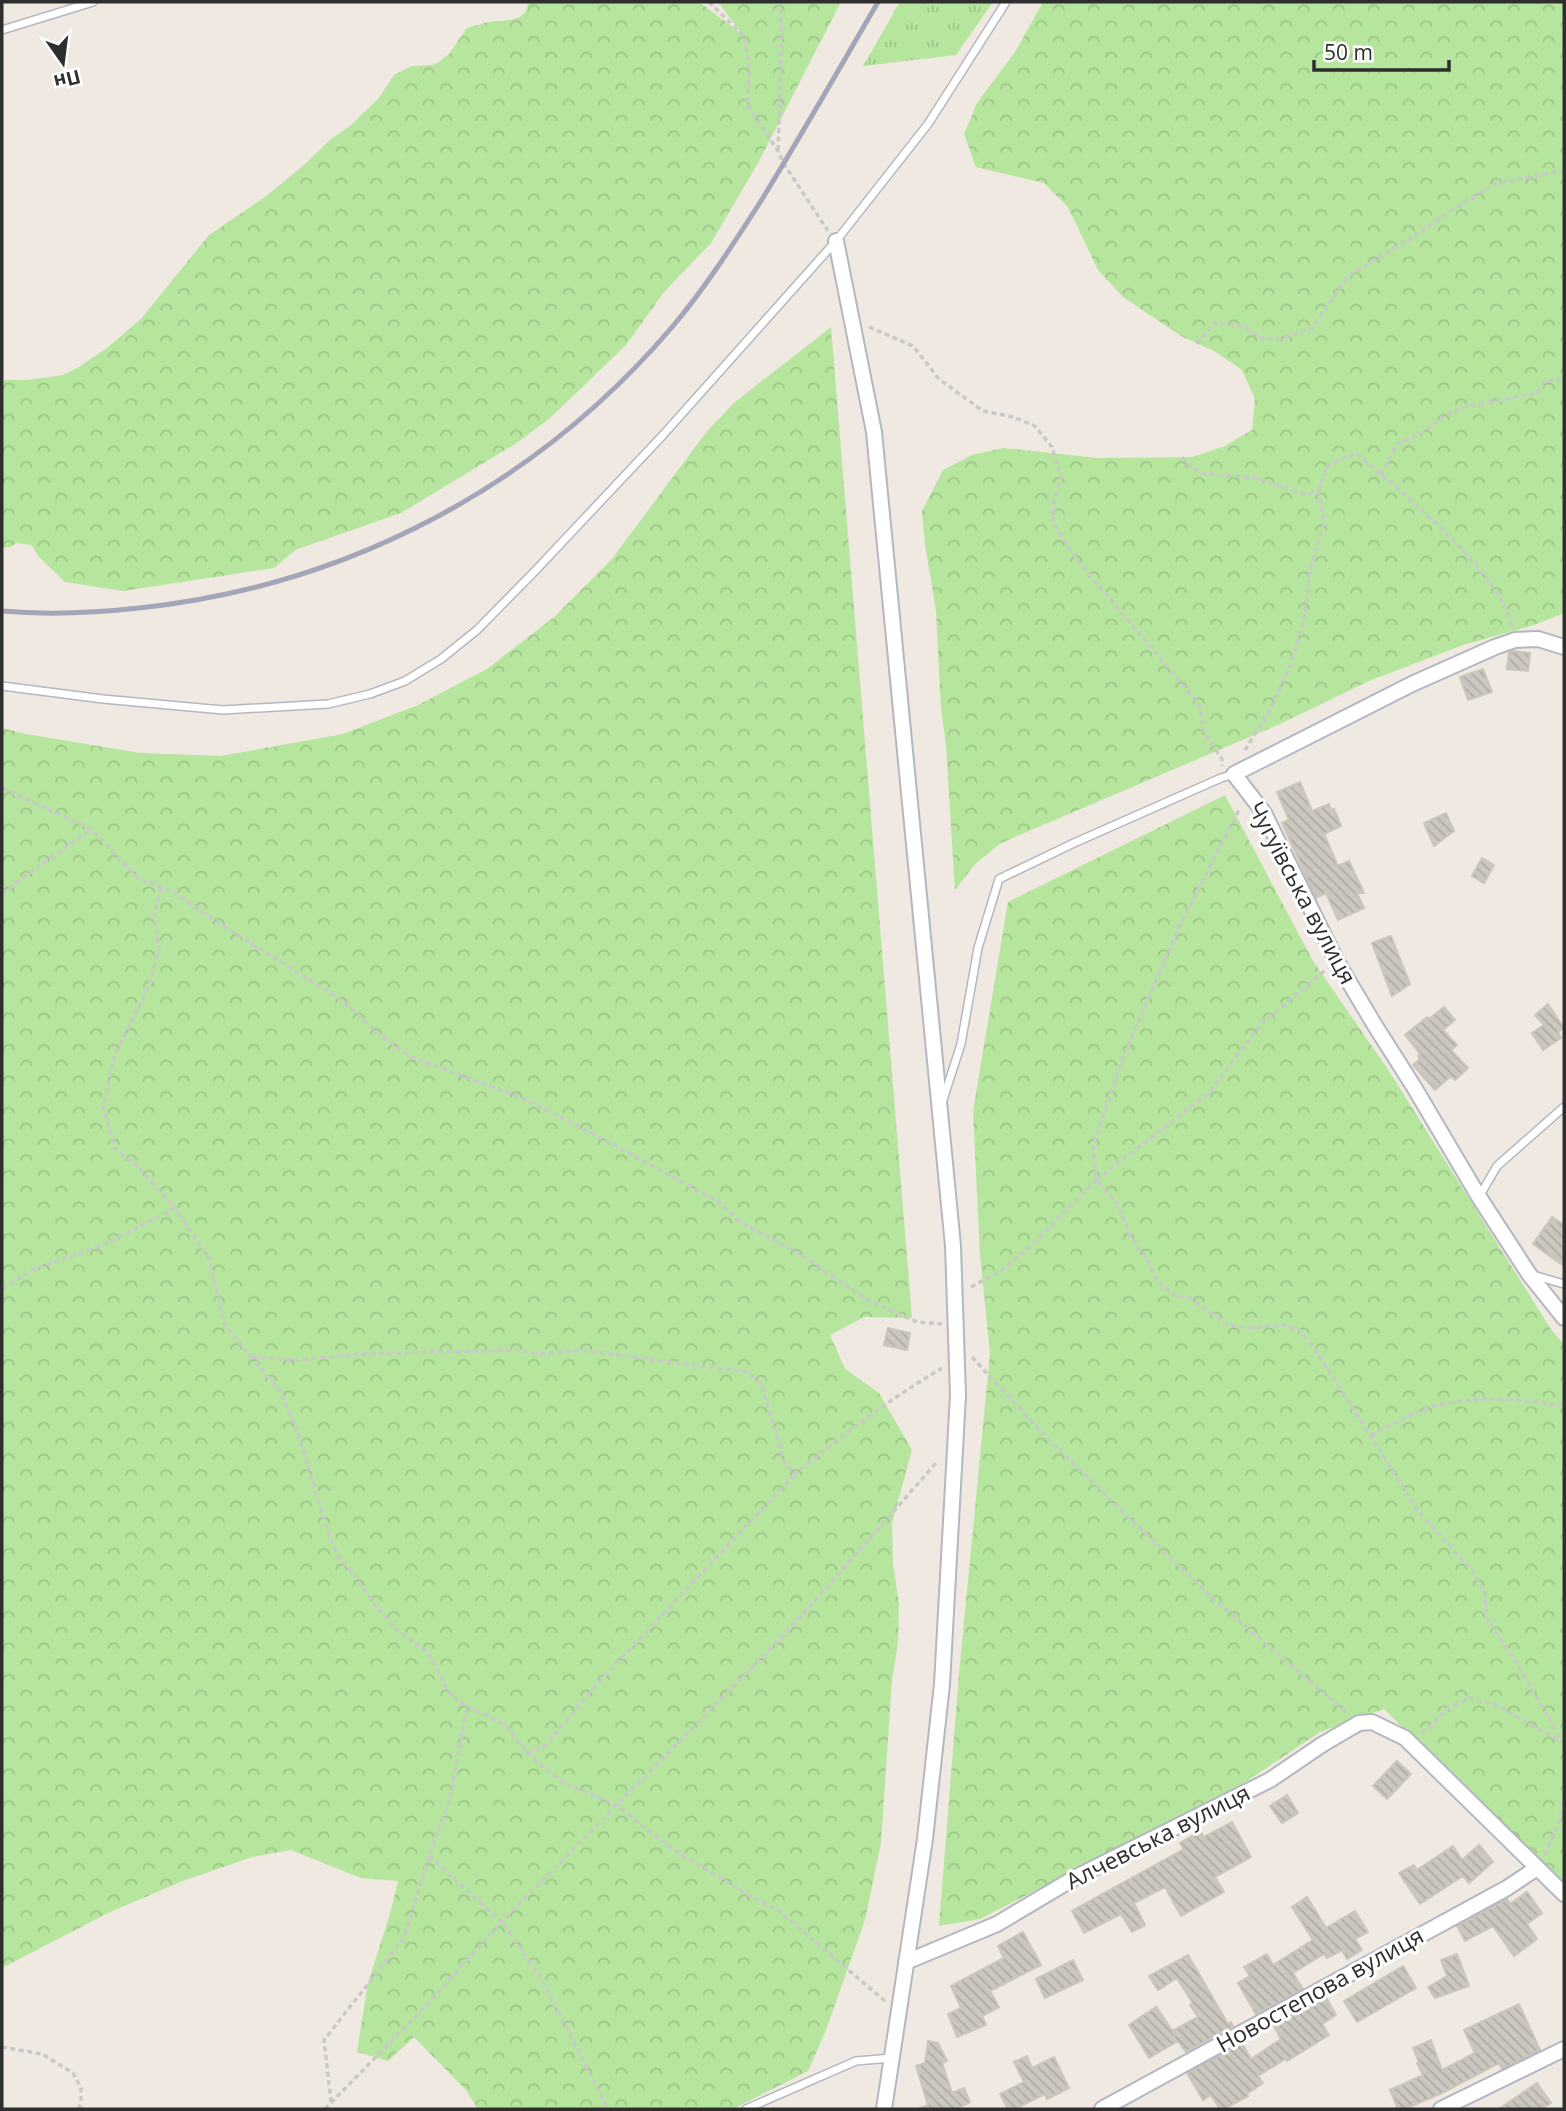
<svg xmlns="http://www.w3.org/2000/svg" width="1566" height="2111" font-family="'Open Sans',sans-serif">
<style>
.grass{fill:url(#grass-tufts)}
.forest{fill:url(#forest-crowns)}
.building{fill:url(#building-back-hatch);stroke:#cbc5ba;stroke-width:2}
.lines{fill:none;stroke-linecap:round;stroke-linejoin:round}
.service-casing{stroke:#b4b7c1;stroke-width:10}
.minor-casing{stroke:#b4b7c1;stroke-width:18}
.path{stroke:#c9c9c9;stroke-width:3.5;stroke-dasharray:5 3.5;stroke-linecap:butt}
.service{stroke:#fff;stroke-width:7}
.minor{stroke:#fff;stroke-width:14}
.rail{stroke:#a3a6b8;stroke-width:5}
.labels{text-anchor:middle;stroke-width:6;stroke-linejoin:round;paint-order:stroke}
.street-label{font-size:23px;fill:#2e2e2e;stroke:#fff}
</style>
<defs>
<pattern id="grass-tufts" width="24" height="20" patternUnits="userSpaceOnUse" patternTransform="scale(1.75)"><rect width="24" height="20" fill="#b6e59e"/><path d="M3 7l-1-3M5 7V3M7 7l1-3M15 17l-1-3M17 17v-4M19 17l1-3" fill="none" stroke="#9dc588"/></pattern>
<pattern id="forest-crowns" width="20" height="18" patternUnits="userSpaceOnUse" patternTransform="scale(1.75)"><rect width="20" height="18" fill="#b6e59e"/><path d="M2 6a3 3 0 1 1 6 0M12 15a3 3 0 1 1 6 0" fill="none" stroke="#9dc588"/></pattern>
<pattern id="building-back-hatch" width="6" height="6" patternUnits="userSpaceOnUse" patternTransform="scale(1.75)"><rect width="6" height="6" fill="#cbc7bf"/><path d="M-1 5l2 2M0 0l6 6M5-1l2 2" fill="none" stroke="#afaba4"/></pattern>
</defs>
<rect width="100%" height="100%" fill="#efe9e1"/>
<!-- grass -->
<path class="grass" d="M 900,2 L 993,2 L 956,55 L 863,66 Z"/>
<!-- forest -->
<path class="forest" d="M 528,2 L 699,2 L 742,34 L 718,2 L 841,2 L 758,163 L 711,243 L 664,292 L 626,345 L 549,419 L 515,444 L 401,513 L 295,550 L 274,568 L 123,591 L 65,582 L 38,556 L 32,545 L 16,543 L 11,547 L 2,548 L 2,380 L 27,380 L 63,375 L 79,367 L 107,348 L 141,319 L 209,235 L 265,197 L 304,165 L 331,139 L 350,126 L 379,98 L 394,75 L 412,66 L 433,65 L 439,62 L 449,54 L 467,28 C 475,26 482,23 490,22 C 506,19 526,24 528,2 Z
M 1043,2 L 1564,2 L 1564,613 L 1534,625 L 1463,645 L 1369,681 L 1280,724 L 1001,843 L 975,864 L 955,890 L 946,745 L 941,709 L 936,611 L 925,544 L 922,511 L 943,470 L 972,455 L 1003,448 L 1098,458 L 1192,457 L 1225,446 L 1252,430 L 1255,399 L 1242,370 L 1214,351 L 1181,336 L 1123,297 L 1098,270 L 1068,207 L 1044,183 L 976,167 L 964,134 L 977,103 L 1015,52 Z
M 831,327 L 912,1318 L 864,1317 L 830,1335 L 845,1369 L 879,1393 L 912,1450 L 892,1523 L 893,1564 L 899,1604 L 898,1643 L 892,1680 L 881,1843 L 865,1920 L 826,2030 L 808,2071 L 733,2109 L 478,2109 L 466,2090 L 414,2037 L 388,2061 L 357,2052 L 368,1983 L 390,1914 L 398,1881 L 361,1878 L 291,1850 L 252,1857 L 180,1882 L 108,1913 L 2,1968 L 2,728 L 26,734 L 140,753 L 221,756 L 343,734 L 418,705 L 487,669 L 554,617 L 611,560 L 708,430 L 735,402 Z
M 1225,795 L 1313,961 L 1389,1071 L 1552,1331 L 1564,1344 L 1564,1889 L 1384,1709 L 1320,1732 L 1238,1787 L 980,1919 L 939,1926 L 959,1674 L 990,1353 L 980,1255 L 973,1111 L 1008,902 Z"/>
<!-- building -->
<path class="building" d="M 1513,651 L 1530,653 L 1528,671 L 1507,669 L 1509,652 Z
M 1483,669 L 1492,692 L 1468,700 L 1460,677 Z
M 1300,782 L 1312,811 L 1329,804 L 1331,810 L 1334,809 L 1341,826 L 1324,834 L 1338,866 L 1349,861 L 1364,893 L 1357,893 L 1364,908 L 1338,920 L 1326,893 L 1316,898 L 1282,823 L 1289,820 L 1277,792 Z
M 1446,813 L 1454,831 L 1434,846 L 1424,823 Z
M 1482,858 L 1494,865 L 1484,883 L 1472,876 Z
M 1391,936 L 1410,984 L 1392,996 L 1372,943 Z
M 1548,1004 L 1564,1028 L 1558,1032 L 1561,1038 L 1543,1050 L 1532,1033 L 1544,1025 L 1535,1015 Z
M 1444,1007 L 1455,1020 L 1443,1030 L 1457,1045 L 1451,1050 L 1468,1068 L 1455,1080 L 1451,1076 L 1435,1090 L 1413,1065 L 1420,1059 L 1418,1056 L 1420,1054 L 1405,1035 L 1427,1017 L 1429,1019 Z
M 1552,1217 L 1564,1225 L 1564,1266 L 1533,1244 Z
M 888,1328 L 910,1333 L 907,1350 L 884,1345 Z
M 1397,1761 L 1411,1774 L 1387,1799 L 1373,1786 Z
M 1287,1795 L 1298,1813 L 1282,1823 L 1270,1806 Z
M 1232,1822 L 1251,1857 L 1215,1877 L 1224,1892 L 1181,1916 L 1165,1887 L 1134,1903 L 1145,1925 L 1132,1932 L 1121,1914 L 1084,1933 L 1072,1911 L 1184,1849 L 1180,1843 L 1200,1831 L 1204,1837 Z
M 1479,1845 L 1493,1862 L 1469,1883 L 1463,1876 L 1420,1904 L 1399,1873 L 1414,1865 L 1417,1870 L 1453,1846 L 1462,1860 Z
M 1527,1892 L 1542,1913 L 1527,1924 L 1537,1939 L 1514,1956 L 1493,1926 L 1465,1941 L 1457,1926 L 1507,1899 L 1510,1904 Z
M 1307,1897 L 1326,1928 L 1355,1911 L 1368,1932 L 1355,1939 L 1362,1950 L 1347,1959 L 1342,1950 L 1327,1958 L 1324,1954 L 1293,1973 L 1303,1989 L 1256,2014 L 1238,1983 L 1250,1976 L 1244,1967 L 1267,1954 L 1273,1965 L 1313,1940 L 1292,1907 Z
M 1023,1932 L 1041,1965 L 990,1991 L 999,2007 L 982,2016 L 986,2025 L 957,2037 L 948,2014 L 961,2008 L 951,1986 L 1004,1958 L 998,1946 Z
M 1457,1954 L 1469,1986 L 1435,1998 L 1428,1987 L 1447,1976 L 1441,1960 Z
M 1188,1955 L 1228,2024 L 1231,2022 L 1233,2026 L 1186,2052 L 1178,2041 L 1149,2058 L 1129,2025 L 1156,2007 L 1176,2036 L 1172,2031 L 1198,2017 L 1190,2005 L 1193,2004 L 1177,1978 L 1158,1990 L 1149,1976 Z
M 1073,1960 L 1083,1980 L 1045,1998 L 1036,1979 Z
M 1403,1966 L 1416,1988 L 1357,2022 L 1344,2001 Z
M 1327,1999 L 1336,2015 L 1322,2024 L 1329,2035 L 1287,2061 L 1285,2059 L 1258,2076 L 1263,2083 L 1247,2094 L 1248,2096 L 1224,2109 L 1220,2109 L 1211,2095 L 1203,2100 L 1187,2073 L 1242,2043 L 1251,2059 L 1281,2039 L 1274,2026 Z
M 1519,2004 L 1540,2050 L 1502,2069 L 1499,2063 L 1442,2093 L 1405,2109 L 1398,2109 L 1390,2090 L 1423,2075 L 1417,2063 L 1419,2062 L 1413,2048 L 1431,2040 L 1442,2070 L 1475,2053 L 1464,2030 Z
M 928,2041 L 938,2043 L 947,2061 L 942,2063 L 952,2093 L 964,2088 L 970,2102 L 957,2109 L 918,2109 L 928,2105 L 916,2066 L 925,2063 Z
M 1027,2056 L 1032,2068 L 1054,2057 L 1069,2088 L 1047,2099 L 1045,2094 L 1015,2109 L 1008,2109 L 1000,2094 L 1024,2082 L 1014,2062 Z
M 1537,2083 L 1551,2103 L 1541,2109 L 1499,2109 Z"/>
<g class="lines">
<defs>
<path id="service" d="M 2,30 L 93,2
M 2,686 L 103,699 L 223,710 L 328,704 L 370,694 L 405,681 L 441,659 L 477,630 L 535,571 L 663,435 L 836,241 L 928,124 L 1006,2
M 943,1100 L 961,1044 L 978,948 L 999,879 L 1074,843 L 1221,778 L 1234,774
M 1479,1197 L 1497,1166 L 1564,1107
M 1533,1275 L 1564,1284
M 746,2109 L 856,2061 L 892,2058"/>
<path id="minor" d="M 836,241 L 874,432 L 953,1246 L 958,1395 L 942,1684 L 925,1839 L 884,2109
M 1564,647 L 1538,639 L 1515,640 L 1495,647 L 1412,684 L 1234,774 L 1264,813 L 1336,960 L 1374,1024 L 1414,1087 L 1479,1197 L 1529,1274 L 1564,1318
M 906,1962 L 997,1924 L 1076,1877 L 1270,1780 L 1323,1744 L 1359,1723 L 1372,1722 L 1405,1738 L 1564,1894
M 1102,2109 L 1507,1888 L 1537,1868
M 1441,2109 L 1564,2049"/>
</defs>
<!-- service casing -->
<use href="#service" class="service-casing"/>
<!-- minor casing -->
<use href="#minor" class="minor-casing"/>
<!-- path -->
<path class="path" d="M 709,2 L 744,36 L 750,72 L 747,104 L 778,151 L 784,164 L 828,231
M 778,150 L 782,36 L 780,2
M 869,327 L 913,346 L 939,379 L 983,411 L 1013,417 L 1035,426 L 1052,447 L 1061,477 L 1054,502 L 1053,523 L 1077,560 L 1199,704 L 1205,734 L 1222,759 L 1222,766
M 1197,344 L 1214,323 L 1243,326 L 1260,338 L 1281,339 L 1312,328 L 1348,276 L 1410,239 L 1443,216 L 1494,184 L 1555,172 L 1564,172
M 1182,457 L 1189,466 L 1202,473 L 1256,478 L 1307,495 L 1318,491 L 1324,523 L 1310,570 L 1304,621 L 1290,666 L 1269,711 L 1245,750
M 1381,475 L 1397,444 L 1425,431 L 1439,419 L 1463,407 L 1538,393 L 1544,382 L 1564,378
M 1318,491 L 1328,465 L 1356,453 C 1401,493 1499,568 1512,627
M 2,788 L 91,829 L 138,878 L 173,892 L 222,925 L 340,999 L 385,1039 L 414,1058 L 520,1097 L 588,1131 L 717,1201 L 740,1222 L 800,1254 L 866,1299 L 917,1322 L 942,1324
M 161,888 L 154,916 L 159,948 L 150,984 L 115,1054 L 103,1106 L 115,1148 L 139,1168 L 175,1208 L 209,1259 L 225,1326 L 280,1391 L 298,1433 L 328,1532 L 338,1556 L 352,1572 L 373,1602 L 396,1630 L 428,1652 L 448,1691 L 459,1702 L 505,1725 L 527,1753 L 562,1782 L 617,1805 L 668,1846 L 748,1895 L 778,1910 L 885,2001
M 2,893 L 91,829
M 1324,971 L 1261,1024 L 1208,1094 L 1096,1180 L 1118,1204 L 1131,1238 L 1145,1256 L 1157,1281 L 1174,1295 L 1190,1298 L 1226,1324 L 1247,1328 L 1284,1325 L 1299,1330 L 1313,1346 L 1399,1481 L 1414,1506 L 1474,1573 L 1485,1594 L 1486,1617 L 1519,1667 L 1563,1742
M 971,1287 L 1001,1271 L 1031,1246 L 1096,1180 L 1093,1145 L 1125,1052 L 1183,919 L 1240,808
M 2,1289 L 34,1269 L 106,1244 L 175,1208
M 252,1357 L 300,1360 L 359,1354 L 516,1350 L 537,1354 L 580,1350 L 746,1372 L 761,1383 L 784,1461 L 795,1474 C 842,1435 890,1399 942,1368
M 972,1357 L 1048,1439 L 1210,1596 L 1347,1713
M 1370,1435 C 1391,1426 1413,1412 1434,1406 C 1476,1395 1517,1398 1559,1406 L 1564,1398
M 1421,1732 L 1427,1730 L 1448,1708 L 1470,1698 L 1496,1705 L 1562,1742
M 527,1753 L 546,1745 L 597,1684 L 795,1474
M 1545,1855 L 1560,1819 L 1564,1794
M 429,1856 L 502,1922 L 538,1973 L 608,2109
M 2,2047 L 42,2054 L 73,2073 L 81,2088 L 81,2104
M 331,2102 L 324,2040 L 404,1938 L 429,1856 L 449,1802 L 467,1707
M 78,2109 L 81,2104 L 82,2109
M 325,2109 L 417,2015 L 511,1912 L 787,1632 L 937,1462"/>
<!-- service -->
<use href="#service" class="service"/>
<!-- minor -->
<use href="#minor" class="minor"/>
<!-- rail -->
<path class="rail" d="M 2,611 C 47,615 94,613 139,608 C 348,586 537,486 673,326 C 705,288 732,246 759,204 C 800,138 839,69 878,2"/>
</g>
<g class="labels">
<!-- street labels -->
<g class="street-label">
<text transform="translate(1302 893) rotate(62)" y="8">Чугуївська вулиця</text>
<text transform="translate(1158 1837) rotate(-27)" y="8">Алчевська вулиця</text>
<text transform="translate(1320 1990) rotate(-29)" y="8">Новостепова вулиця</text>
</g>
</g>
<!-- border -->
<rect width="1566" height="2111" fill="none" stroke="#2e2e2e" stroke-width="7"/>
<!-- north arrow -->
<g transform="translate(63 63) rotate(166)" stroke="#ffffff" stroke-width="5" paint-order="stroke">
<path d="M0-5L12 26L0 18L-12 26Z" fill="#2e2e2e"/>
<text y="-10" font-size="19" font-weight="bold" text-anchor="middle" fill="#2e2e2e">Пн</text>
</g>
<!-- scale -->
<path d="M1314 60v10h135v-10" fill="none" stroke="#2e2e2e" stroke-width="3.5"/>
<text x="1324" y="60" font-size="21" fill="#2e2e2e" stroke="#ffffff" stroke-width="5" paint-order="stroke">50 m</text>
</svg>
